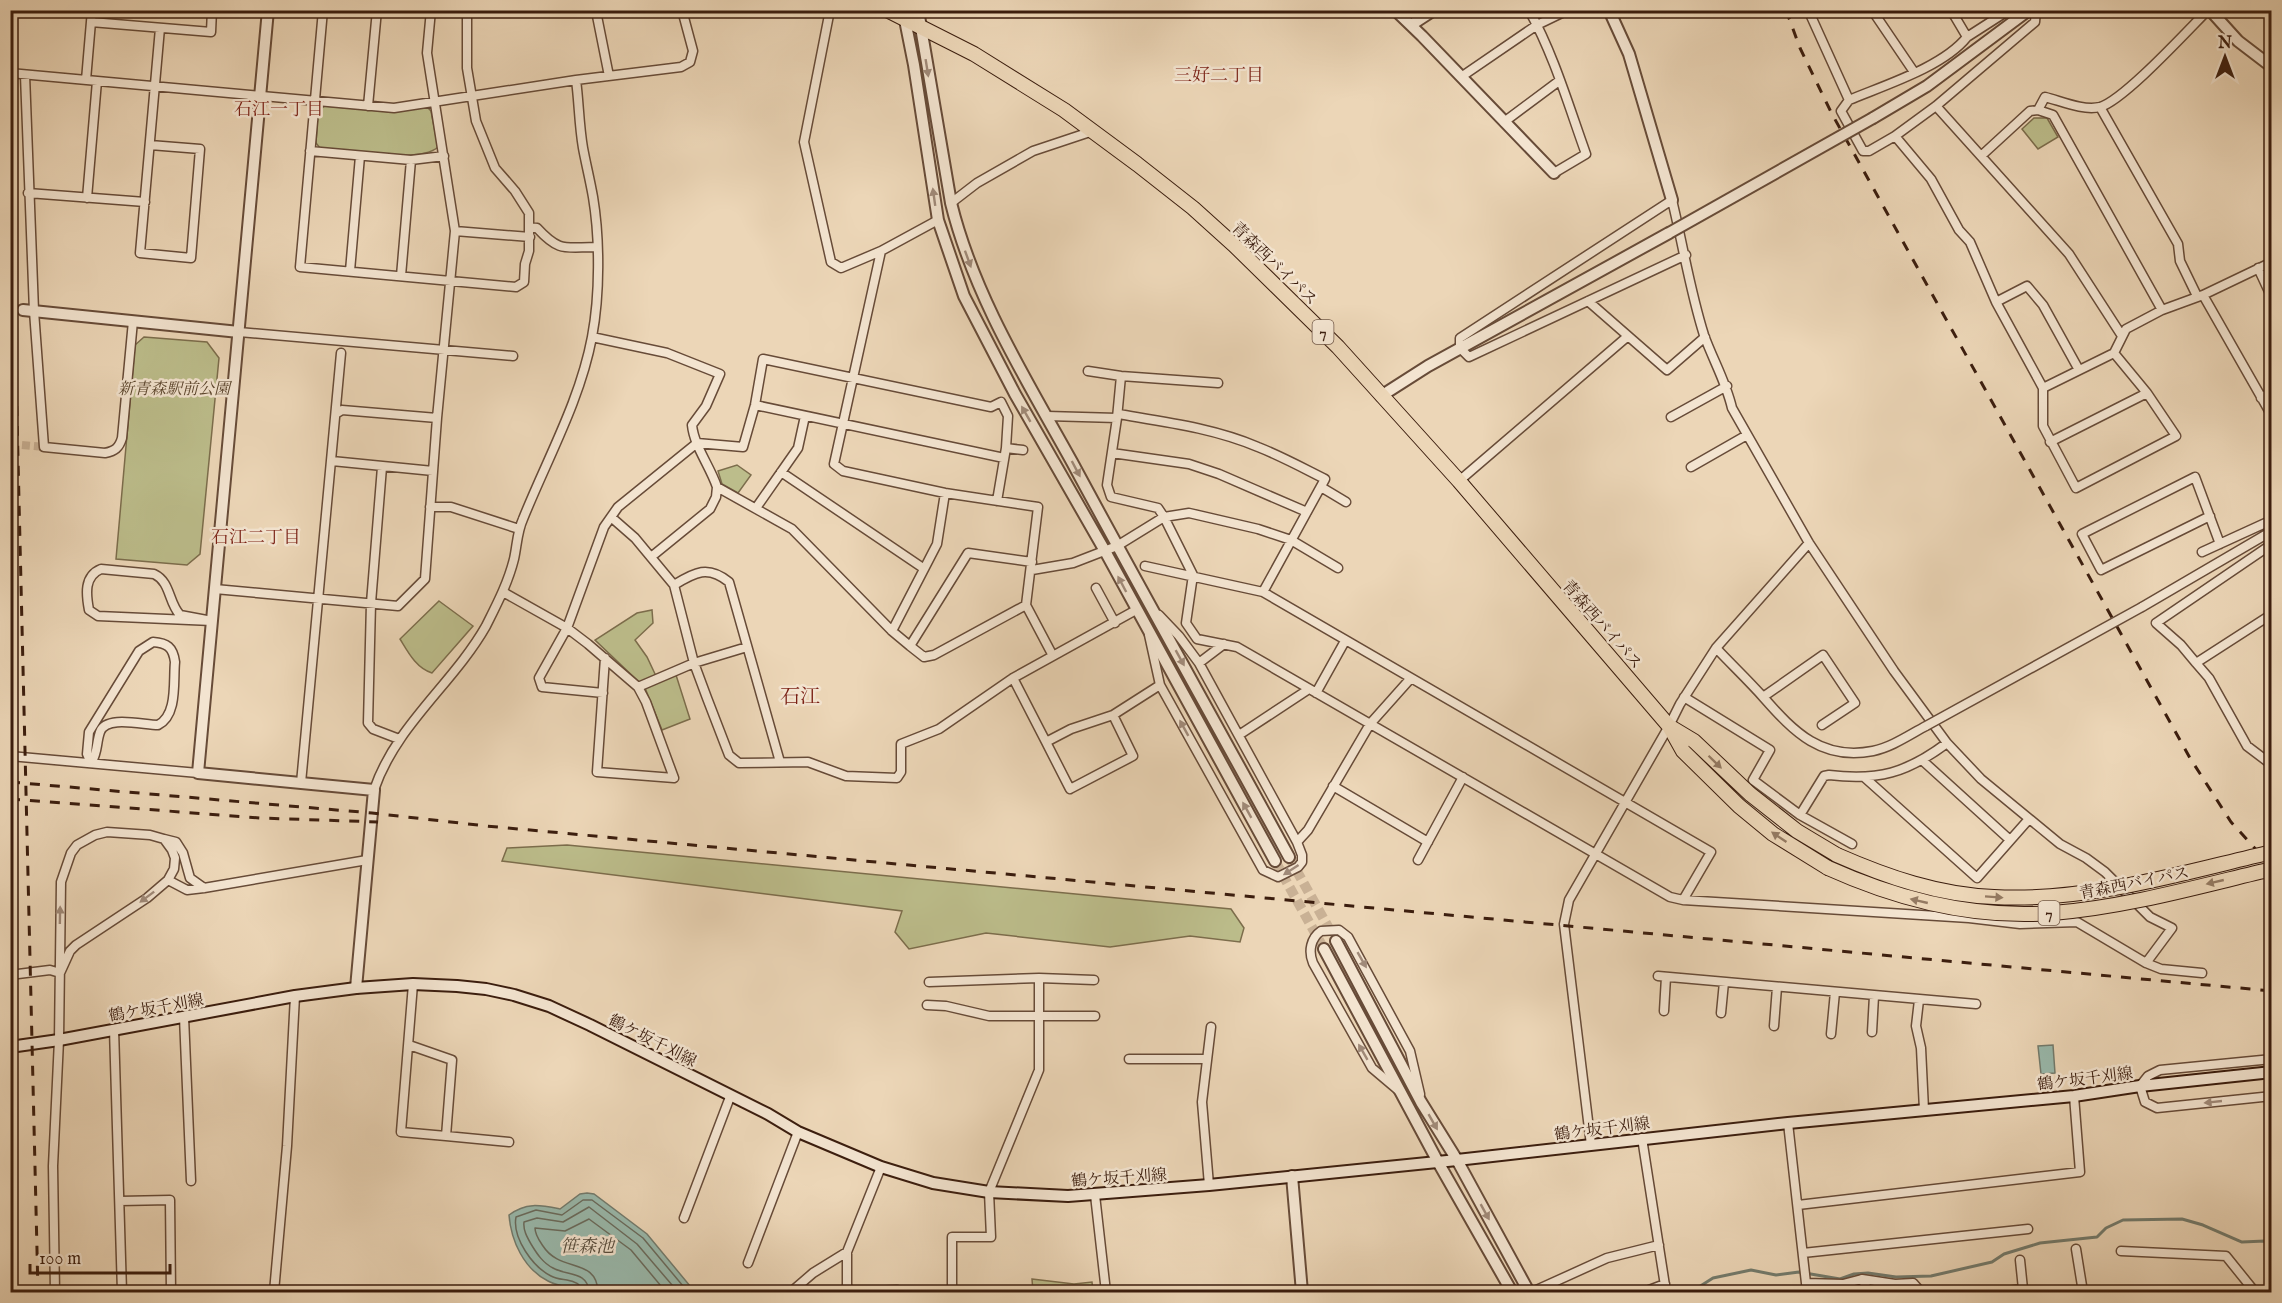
<svg xmlns="http://www.w3.org/2000/svg" width="2282" height="1303" font-family="'IM FELL English','Noto Serif JP',serif">
<style>
.green{fill:#bcbd8b;stroke:#7c6d4c;stroke-width:1.5}
.water{fill:#99b9ac;stroke:#737b6d;stroke-width:1.5}
.lines{fill:none;stroke-linecap:round;stroke-linejoin:round}
.shore{stroke:#6a6b5d;stroke-width:1.5}
.stream{stroke:#737b6d;stroke-width:3}
.minor-tunnel{stroke:#c9b195;stroke-width:8;stroke-dasharray:8 4;stroke-linecap:butt}
.tertiary-tunnel{stroke:#c9b195;stroke-width:10;stroke-dasharray:10 5;stroke-linecap:butt}
.minor-casing{stroke:#674b38;stroke-width:11}
.tertiary-casing{stroke:#674b38;stroke-width:14}
.secondary-casing{stroke:#3b1d0e;stroke-width:14}
.trunk-casing{stroke:#3b1d0e;stroke-width:16}
.minor{stroke:#f3e4d0;stroke-width:8}
.tertiary{stroke:#f3e4d0;stroke-width:10}
.secondary{stroke:#f3e4d0;stroke-width:10}
.trunk{stroke:#ecd6b7;stroke-width:14}
.rail{stroke:#3b1d0e;stroke-width:3;stroke-dasharray:10 10;stroke-linecap:butt}
.minor-bridge-casing{stroke:#674b38;stroke-width:11;stroke-linecap:butt}
.tertiary-bridge-casing{stroke:#674b38;stroke-width:14;stroke-linecap:butt}
.trunk-bridge-casing{stroke:#3b1d0e;stroke-width:16;stroke-linecap:butt}
.minor-bridge{stroke:#f3e4d0;stroke-width:8}
.tertiary-bridge{stroke:#f3e4d0;stroke-width:10}
.trunk-bridge{stroke:#ecd6b7;stroke-width:14}
.oneway{fill:#a08a79}
.oneway2{fill:#947a62}
.labels{text-anchor:middle;stroke-width:5;stroke-linejoin:round;paint-order:stroke}
.shield{fill:#f3e4d0;stroke:#725948;stroke-width:1.5}
.shield-label{font-size:15px;font-weight:bold;fill:#3b1d0e}
.street-label{font-size:16px;fill:#3b1d0e;stroke:#f3e4d0}
.park-label{font-size:16px;font-style:italic;fill:#5b452d;stroke:#f3e4d0}
.neighbourhood-label{font-size:18px;fill:#7a1f14;stroke:#f3e4d0}
.water-label{font-size:18px;font-style:italic;fill:#574c3d;stroke:#f3e4d0}
.quarter-label{font-size:20px;fill:#7a1f14;stroke:#f3e4d0}
</style>
<rect width="100%" height="100%" fill="#ecd6b7"/>
<filter id="stains"><feTurbulence type="fractalNoise" baseFrequency=".00333" numOctaves="4"/><feColorMatrix values="0 0 0 0 .2 0 0 0 0 .09 0 0 0 0 .02 0 0 0 .5 -.17"/></filter>
<radialGradient id="worn" r=".72"><stop offset=".6" stop-color="#630" stop-opacity="0"/><stop offset="1" stop-color="#630" stop-opacity=".3"/></radialGradient>
<!-- green -->
<path class="green" d="M 325,106 L 392,112 L 427,107 L 431,111 L 438,147 C 420,164 346,150 320,148 L 316,143 L 318,111 Z
M 2034,118 L 2047,118 L 2058,137 L 2038,149 L 2022,129 Z
M 144,337 L 207,342 L 219,358 L 200,554 L 187,565 L 116,559 L 135,345 Z
M 737,465 L 751,475 L 738,493 L 722,484 L 718,471 Z
M 439,601 L 473,626 L 432,673 C 416,668 408,652 400,639 Z
M 652,610 L 653,623 L 635,640 L 647,657 L 656,676 L 640,683 L 595,640 L 637,613 Z
M 676,675 L 690,719 L 662,730 L 645,688 Z
M 567,845 L 1231,909 L 1244,928 L 1240,942 L 1190,936 L 1110,947 L 986,933 L 909,949 L 895,932 L 902,911 L 502,861 L 507,848 Z
M 1032,1279 L 1074,1284 L 1092,1282 L 1093,1292 L 1033,1292 Z"/>
<!-- water -->
<path class="water" d="M 2053,1045 L 2055,1073 L 2041,1074 L 2038,1046 Z
M 587,1193 L 594,1194 L 647,1234 L 695,1292 L 578,1292 C 570,1285 558,1287 548,1281 C 524,1269 511,1241 509,1215 C 526,1202 540,1205 560,1209 L 580,1194 Z"/>
<g class="lines">
<!-- shore -->
<path class="shore" d="M 582,1292 C 581,1287 580,1284 574,1282 C 567,1279 558,1280 551,1276 C 533,1267 512,1238 516,1217 L 536,1210 L 562,1215 L 583,1200 L 592,1200 L 643,1238 L 688,1292
M 589,1292 C 588,1271 567,1276 553,1268 C 543,1263 537,1254 531,1244 C 527,1237 523,1230 524,1222 L 537,1218 L 563,1222 L 589,1207 L 637,1244 L 678,1292
M 598,1292 C 597,1257 560,1273 543,1246 C 539,1240 535,1235 535,1228 L 565,1231 L 589,1219 L 631,1250 L 666,1292"/>
<!-- stream -->
<path class="stream" d="M 1691,1292 L 1713,1278 L 1751,1270 L 1776,1275 L 1799,1272 L 1840,1279 L 1854,1274 L 1868,1273 L 1896,1277 L 1931,1276 L 1992,1262 L 2004,1254 L 2040,1243 L 2097,1237 L 2106,1228 L 2123,1220 L 2182,1219 L 2203,1225 L 2242,1242 L 2265,1241 L 2271,1245"/>
<!-- minor-tunnel -->
<path class="minor-tunnel" d="M 10,444 L 44,447"/>
<!-- tertiary-tunnel -->
<path class="tertiary-tunnel" d="M 10,309 L 23,310
M 1289,857 L 1336,941
M 1275,861 L 1324,949"/>
<defs>
<path id="minor" d="M 323,10 L 300,267 L 516,287 L 524,282 L 525,264 L 529,251 L 529,213 L 515,191 L 495,168 L 476,121 L 467,68 L 467,10
M 830,10 L 804,142 L 831,262 L 841,268 L 881,251
M 1529,10 C 1554,55 1569,107 1586,154 L 1554,173
M 1872,10 L 1914,72
M 1951,10 L 1967,37 L 2009,10
M 2036,10 L 2035,22 L 1936,106 L 1895,136 L 1931,179 L 1959,230 L 1970,242 L 1996,302 L 2043,388
M 596,11 L 609,76
M 1810,14 L 1849,100 C 1885,85 1943,67 1967,37
M 91,22 L 211,32 L 212,10
M 10,73 L 394,108 L 576,80
M 25,75 L 34,311 L 44,447 L 105,453 C 115,451 119,448 122,438 L 133,321
M 1461,77 L 1537,25 L 1568,10
M 86,80 L 92,10
M 1849,100 L 1841,111 L 1863,151 L 1869,151 L 1895,136
M 368,106 L 377,10
M 1936,106 L 2069,254 L 2122,336
M 2100,107 L 2178,244 L 2180,261 L 2197,296
M 2038,110 L 2045,97 C 2061,101 2083,111 2100,107 C 2124,100 2187,31 2208,10
M 1504,122 L 1559,81
M 150,145 L 200,149 L 191,258 L 140,253 L 160,28
M 310,151 L 411,160 L 444,156
M 1981,156 L 2030,111 L 2038,110 L 2053,115 L 2162,310
M 28,193 L 145,202
M 87,198 L 97,81
M 951,203 L 977,183 L 1033,151 L 1093,131
M 938,220 L 881,251 L 834,464 L 843,471 L 945,493 L 1038,507 L 1026,605 L 1053,656
M 530,227 L 537,228 C 560,253 565,247 597,247
M 455,231 L 530,237
M 1686,255 L 1469,357 L 1460,348 L 1460,338 L 1672,200 C 1683,245 1690,291 1704,335 C 1713,360 1726,382 1732,408 L 1809,543 L 1894,671 L 1947,743 L 1981,779 L 2060,844 L 2086,858 L 2105,872 L 2150,917 L 2172,928 L 2146,963
M 2258,268 L 2272,298
M 350,271 L 360,156
M 401,276 L 411,160
M 2203,295 L 2272,416
M 1588,301 L 1667,370 L 1705,337
M 1996,302 L 2027,286 L 2043,305 L 2079,370
M 239,332 L 513,356
M 592,337 L 667,353 L 720,374 L 706,406 L 692,425 C 694,446 710,466 717,487 L 792,529 L 892,631 L 910,646 L 968,553 L 1032,562
M 2114,353 L 2147,393 L 2176,436 L 2076,488 L 2043,426 L 2043,388 L 2114,353 L 2126,329 L 2162,310 L 2203,295 L 2272,262
M 1088,371 L 1121,376 L 1218,383
M 1121,376 L 1117,418 L 1107,485 L 1111,497 L 1158,508 L 1164,517 L 1193,575 L 1186,623 L 1197,639 L 1237,647 L 1670,897 L 1683,900 L 1969,918 L 2020,924 L 2077,922 L 2146,963 L 2161,969 L 2202,973
M 2261,398 L 2272,391
M 755,405 L 1004,458
M 337,413 L 342,410 L 437,418
M 1118,414 C 1165,422 1213,428 1258,447 C 1281,456 1303,468 1325,479 L 1263,592
M 1047,416 L 1117,418
M 1671,417 L 1727,386
M 2050,442 L 2147,393
M 1006,448 L 1023,450
M 1112,453 L 1189,464 L 1219,474 L 1307,512
M 332,461 L 433,471
M 382,467 L 371,603 L 368,723 L 373,729 L 399,739
M 1691,467 L 1747,435
M 781,472 L 923,568
M 1459,481 L 1628,336
M 1321,487 L 1346,502
M 430,507 L 451,507 L 519,529
M 756,508 L 798,448 L 805,416
M 2210,516 L 2101,570 L 2082,534 L 2195,477 L 2220,544
M 611,517 L 635,538 L 674,585 L 694,663 L 707,698 L 729,755 L 739,763 L 808,762 L 846,776 L 897,778 L 901,772 L 901,744 L 939,729 L 1013,678 L 1136,610
M 2202,552 L 2272,520
M 651,557 L 710,509 L 716,497 L 717,487
M 1145,566 L 1263,592 L 1711,852 L 1683,900
M 101,569 L 154,574 C 171,582 168,602 180,615 L 212,621 L 98,616 L 89,610 C 86,594 84,576 101,569 Z
M 1032,570 L 1073,563 L 1117,546 L 1164,517 L 1189,513 L 1258,529 L 1291,540 L 1338,568
M 674,585 C 695,572 708,565 729,582 L 780,762
M 1096,588 L 1115,623
M 215,589 L 398,606 L 425,579 L 437,418 L 455,231 L 427,53 L 431,10
M 503,592 L 567,628 L 588,644 L 638,687 L 646,702 L 674,778 L 597,772 L 605,658
M 2142,607 L 2272,531
M 2272,614 L 2196,663 L 2209,678 L 2247,746 L 2272,765
M 892,631 L 937,544 L 945,493
M 1149,635 L 1160,685 L 1263,870 L 1278,877 L 1298,867 L 1302,862 L 1302,855 L 1297,842 L 1199,663 L 1179,636 L 1159,615
M 153,642 C 167,643 173,647 175,662 C 173,681 178,715 158,725 C 143,725 106,715 100,732 C 96,743 98,753 91,763 L 87,754 L 89,732 L 139,651 Z
M 910,646 L 924,657 L 934,655 L 1026,605
M 1716,648 C 1732,665 1749,681 1764,698 C 1794,732 1822,761 1873,751 C 1892,747 1909,735 1926,726
M 1199,663 L 1224,644
M 2196,663 L 2181,645 L 2156,623 L 2272,544
M 1013,678 L 1046,742 L 1071,729 L 1113,715 L 1160,685
M 638,687 L 694,663 L 747,647
M 603,693 L 542,687 L 539,678 L 567,628 L 604,527 L 618,507 L 697,443 L 743,447 L 755,405 L 763,359 L 991,407 L 1001,402 L 1008,416 L 1006,448 L 997,501
M 1316,693 L 1345,641
M 1684,697 L 1770,750 L 1753,780 L 1800,815 L 1852,844
M 1763,697 L 1823,655 L 1855,703 L 1822,725
M 1239,735 L 1309,689
M 1046,742 L 1070,789 L 1133,756 L 1113,715
M 10,756 L 198,773
M 1923,761 L 2010,840
M 1864,777 L 1977,878 L 2029,819
M 301,783 L 341,353
M 1333,786 L 1428,842
M 374,790 C 396,725 453,684 486,626 C 497,604 508,583 514,559 C 517,546 517,532 523,519 C 547,459 580,401 592,337 C 600,295 600,239 593,197 C 590,180 586,164 583,148 C 579,125 579,102 576,80 L 681,67 L 690,62 L 693,51 L 682,10
M 1800,815 L 1824,776 L 1829,775 C 1878,781 1907,773 1947,743
M 164,839 L 176,842 L 183,853 L 190,878 L 204,888
M 1297,842 L 1308,830 L 1370,724 L 1411,678
M 1418,860 L 1463,777
M 168,880 L 187,890 L 204,888 L 367,860
M 10,975 L 50,970 L 60,973
M 1658,976 L 1976,1004
M 929,982 L 1039,978 L 1094,980
M 1919,1000 L 1916,1026 L 1921,1048 L 1924,1110
M 927,1005 L 946,1006 L 989,1016 L 1095,1016
M 1664,1011 L 1666,977
M 1721,1013 L 1724,982
M 184,1017 L 191,1181
M 1774,1026 L 1777,987
M 114,1029 L 122,1292
M 1872,1032 L 1874,996
M 1831,1034 L 1835,992
M 409,1045 L 452,1060 L 446,1136 L 401,1132 L 413,984
M 1129,1059 L 1207,1059
M 2272,1059 L 2160,1070 L 2148,1076 L 2140,1086 L 2145,1102 L 2157,1108 L 2272,1096
M 1398,1090 L 1372,1068 L 1313,963 C 1308,951 1311,938 1321,931 L 1339,930 L 1348,937 L 1410,1051 L 1420,1094
M 1788,1123 L 1807,1292
M 446,1136 L 509,1142
M 1642,1138 L 1666,1292
M 1591,1145 L 1564,924 L 1569,900 L 1669,726 L 1680,704 L 1716,648 L 1809,543
M 1209,1185 L 1202,1102 L 1211,1027
M 1095,1195 L 1106,1292
M 120,1201 L 170,1200 L 171,1292
M 1798,1205 L 2080,1172 L 2074,1096
M 684,1218 L 730,1097
M 2076,1249 L 2083,1292
M 2121,1251 L 2226,1256 L 2255,1292
M 847,1252 L 847,1287 L 853,1292 L 897,1290 L 897,1292
M 1803,1253 L 2028,1229
M 748,1263 L 798,1132
M 1862,1279 L 1895,1284 L 1913,1283 L 1921,1292
M 1806,1283 L 1843,1284 L 1862,1279 L 1869,1292
M 55,1292 L 53,1166 L 59,1040 L 61,882 L 71,853 L 77,845 L 95,835 L 107,832 L 150,835 L 164,839 L 172,850 L 175,858 L 174,869 L 168,880 L 147,898 L 76,945 L 70,951 L 60,973
M 274,1292 L 287,1146 L 295,996
M 791,1292 L 813,1273 L 847,1252 L 881,1167
M 952,1292 L 952,1237 L 991,1237 L 989,1192 L 1039,1070 L 1039,978
M 1532,1292 L 1607,1258 L 1659,1245
M 1644,1292 L 1665,1284
M 1998,1292 L 2023,1289 L 2020,1260"/>
<path id="tertiary" d="M 268,10 L 198,773 L 374,790 L 356,988
M 903,10 L 914,65 L 938,220 L 964,296 L 1015,394 L 1105,551 L 1275,861
M 918,10 L 951,203 C 974,296 1026,379 1072,462 C 1143,594 1217,725 1289,857
M 1395,10 L 1422,36 L 1554,173
M 1609,10 L 1629,54 L 1672,200
M 2210,10 L 2238,41 L 2272,67
M 1411,25 L 1434,10
M 1873,118 L 1927,86 L 2029,10
M 23,310 L 239,332
M 1381,396 L 1428,366 L 1669,233
M 1336,941 L 1421,1102 L 1457,1160 L 1529,1292
M 1324,949 L 1438,1162 L 1512,1292
M 1292,1176 L 1302,1292"/>
<path id="secondary" d="M 10,1047 L 59,1040 L 295,996 L 356,988 L 413,984 L 457,986 L 486,989 L 514,995 L 549,1006 L 590,1025 L 768,1114 L 798,1132 L 881,1167 L 933,1183 L 989,1192 L 1068,1196 L 1209,1185 L 1457,1160 L 1788,1123 L 2074,1096 L 2140,1086 L 2272,1072"/>
<path id="trunk" d="M 887,10 L 974,54 L 1064,110 L 1137,164 L 1193,208 L 1234,245 L 1338,347 L 1459,481 L 1669,726 L 1683,751 L 1739,806 L 1773,834 L 1828,868
M 1669,726 L 1694,741 L 1750,794 L 1797,831 L 1837,855"/>
</defs>
<!-- minor casing -->
<use href="#minor" class="minor-casing"/>
<!-- tertiary casing -->
<use href="#tertiary" class="tertiary-casing"/>
<!-- secondary casing -->
<use href="#secondary" class="secondary-casing"/>
<!-- trunk casing -->
<use href="#trunk" class="trunk-casing"/>
<!-- minor -->
<use href="#minor" class="minor"/>
<!-- tertiary -->
<use href="#tertiary" class="tertiary"/>
<!-- secondary -->
<use href="#secondary" class="secondary"/>
<!-- trunk -->
<use href="#trunk" class="trunk"/>
<!-- rail -->
<path class="rail" d="M 1786,10 L 1800,48 L 1832,114 L 2190,758 L 2231,822 L 2272,867
M 10,126 L 38,1292
M 10,782 L 372,813 L 486,826 L 2272,991
M 10,799 L 260,818 L 378,822"/>
<defs>
<path id="minor-bridge" d="M 1926,726 L 2142,607"/>
<path id="tertiary-bridge" d="M 1669,233 L 1873,118"/>
<path id="trunk-bridge" d="M 1837,855 C 1887,877 1939,895 1994,897 C 2088,902 2181,873 2272,852
M 1828,868 C 1899,900 1975,919 2053,913 C 2127,907 2200,886 2272,869"/>
</defs>
<!-- minor-bridge casing -->
<use href="#minor-bridge" class="minor-bridge-casing"/>
<!-- tertiary-bridge casing -->
<use href="#tertiary-bridge" class="tertiary-bridge-casing"/>
<!-- trunk-bridge casing -->
<use href="#trunk-bridge" class="trunk-bridge-casing"/>
<!-- minor-bridge -->
<use href="#minor-bridge" class="minor-bridge"/>
<!-- tertiary-bridge -->
<use href="#tertiary-bridge" class="tertiary-bridge"/>
<!-- trunk-bridge -->
<use href="#trunk-bridge" class="trunk-bridge"/>
</g>
<!-- one-way arrows -->
<defs><path id="oneway-solid" d="M-6-.8H1V-3.2L6.5 0L1 3.2V.8H-6Z" transform="scale(1.5)"/></defs>
<g class="oneway">
<use href="#oneway-solid" transform="translate(927 68) rotate(81)"/>
<use href="#oneway-solid" transform="translate(934 197) rotate(-98)"/>
<use href="#oneway-solid" transform="translate(968 259) rotate(70)"/>
<use href="#oneway-solid" transform="translate(1026 414) rotate(-120)"/>
<use href="#oneway-solid" transform="translate(1076 469) rotate(62)"/>
<use href="#oneway-solid" transform="translate(1122 584) rotate(-118)"/>
<use href="#oneway-solid" transform="translate(1180 658) rotate(61)"/>
<use href="#oneway-solid" transform="translate(1184 728) rotate(-119)"/>
<use href="#oneway-solid" transform="translate(1247 810) rotate(-119)"/>
<use href="#oneway-solid" transform="translate(1291 870) rotate(147)"/>
<use href="#oneway-solid" transform="translate(147 897) rotate(143)"/>
<use href="#oneway-solid" transform="translate(60 915) rotate(-89)"/>
<use href="#oneway-solid" transform="translate(1362 960) rotate(60)"/>
<use href="#oneway-solid" transform="translate(1363 1052) rotate(-120)"/>
<use href="#oneway-solid" transform="translate(2213 1102) rotate(174)"/>
<use href="#oneway-solid" transform="translate(1433 1122) rotate(60)"/>
<use href="#oneway-solid" transform="translate(1485 1212) rotate(61)"/>
</g>
<g class="oneway2">
<use href="#oneway-solid" transform="translate(1715 762) rotate(44)"/>
<use href="#oneway-solid" transform="translate(1779 837) rotate(-146)"/>
<use href="#oneway-solid" transform="translate(2215 882) rotate(167)"/>
<use href="#oneway-solid" transform="translate(1994 897) rotate(4)"/>
<use href="#oneway-solid" transform="translate(1919 901) rotate(-167)"/>
</g>
<g class="labels">
<!-- shield labels -->
<g class="shield">
<rect x="1312.5" y="320" width="21" height="24" rx="4.5"/>
<rect x="2038.5" y="901" width="21" height="24" rx="4.5"/>
</g>
<g class="shield-label">
<text x="1323" y="337">7</text>
<text x="2049" y="918">7</text>
</g>
<!-- street labels -->
<g class="street-label">
<text transform="translate(1275 263) rotate(44)" y="6">青森西バイパス</text>
<text transform="translate(1603 624) rotate(49)" y="6">青森西バイパス</text>
<text transform="translate(2134 882) rotate(-11)" y="6">青森西バイパス</text>
<text transform="translate(156 1007) rotate(-10)" y="6">鶴ケ坂千刈線</text>
<text transform="translate(653 1040) rotate(27)" y="6">鶴ケ坂千刈線</text>
<text transform="translate(2085 1078) rotate(-7)" y="6">鶴ケ坂千刈線</text>
<text transform="translate(1602 1128) rotate(-7)" y="6">鶴ケ坂千刈線</text>
<text transform="translate(1119 1177) rotate(-4)" y="6">鶴ケ坂千刈線</text>
</g>
<!-- park labels -->
<g class="park-label">
<text x="174" y="394">新青森駅前公園</text>
</g>
<!-- neighbourhood labels -->
<g class="neighbourhood-label">
<text x="1219" y="81">三好二丁目</text>
<text x="279" y="115">石江一丁目</text>
<text x="256" y="543">石江二丁目</text>
</g>
<!-- water labels -->
<g class="water-label">
<text x="587" y="1252">笹森池</text>
</g>
<!-- quarter labels -->
<g class="quarter-label">
<text x="800" y="703">石江</text>
</g>
</g>
<!-- margin -->
<rect width="2282" height="1303" fill="none" stroke="#ecd6b7" stroke-width="36"/>
<rect x="12" y="12" width="2258" height="1279" fill="none" stroke="#3b1d0e" stroke-width="3"/>
<rect x="18" y="18" width="2246" height="1267" fill="none" stroke="#3b1d0e" stroke-width="1.5"/>
<!-- north arrow -->
<g transform="translate(2225 57)" stroke="#f3e4d0" stroke-width="4.5" paint-order="stroke">
<path d="M0-4.5L10 22L0 15L-10 22Z" fill="#3b1d0e"/>
<text y="-9" font-size="16" font-weight="bold" text-anchor="middle" fill="#3b1d0e">N</text>
</g>
<!-- scale -->
<path d="M30 1264v9h140v-9" fill="none" stroke="#3b1d0e" stroke-width="3"/>
<text x="39" y="1264" font-size="18" fill="#3b1d0e" stroke="#f3e4d0" stroke-width="4.5" paint-order="stroke">100 m</text>
<rect width="100%" height="100%" filter="url(#stains)"/>
<rect width="100%" height="100%" fill="url(#worn)"/>
</svg>
